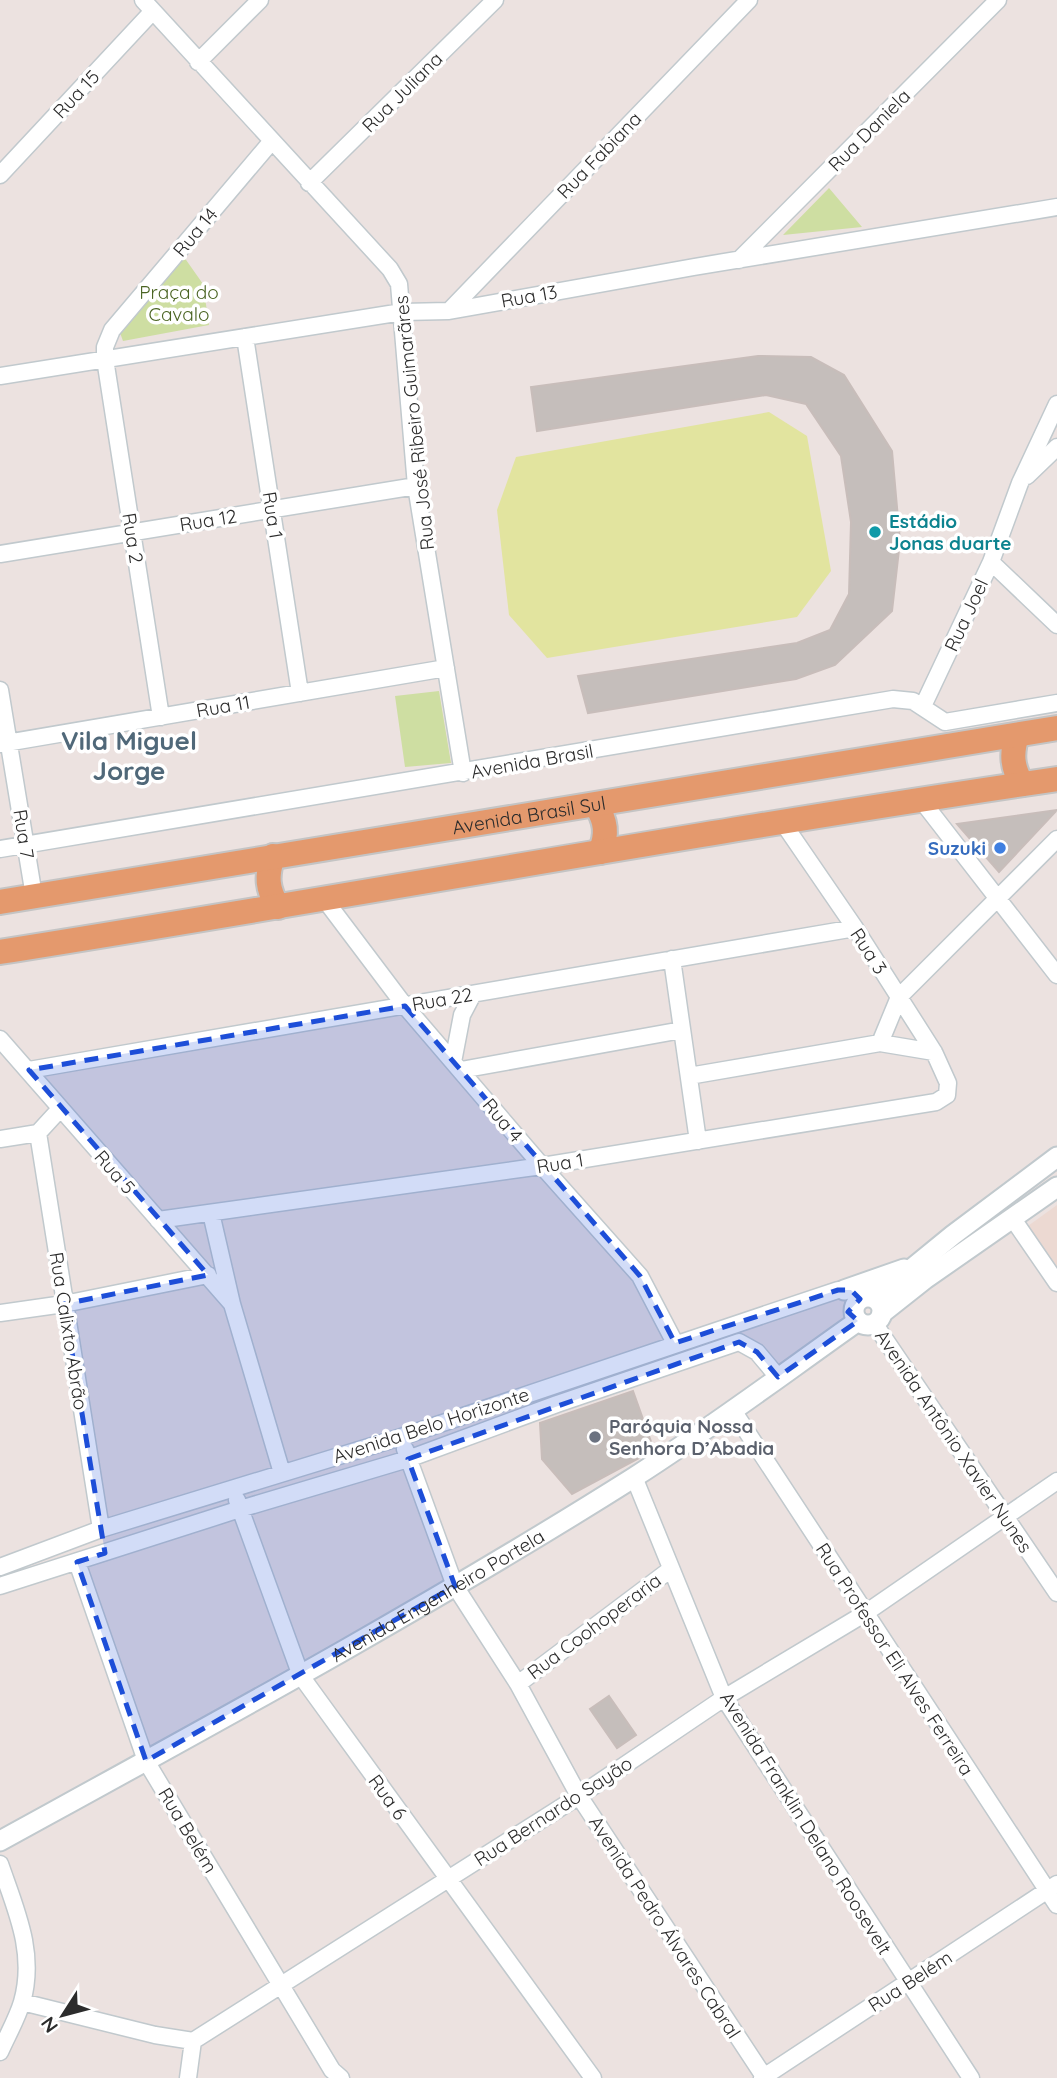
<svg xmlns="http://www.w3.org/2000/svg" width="1057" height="2078" font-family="Quicksand,sans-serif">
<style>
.education{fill:#ecd9d2}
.green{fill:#cedea2}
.pitch{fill:#e2e49f}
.building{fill:#c5bebb;stroke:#c8bdba;stroke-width:2}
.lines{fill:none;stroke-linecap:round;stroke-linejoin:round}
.minor-casing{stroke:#c1c9cd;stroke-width:19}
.tertiary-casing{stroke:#c1c9cd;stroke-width:23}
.primary-casing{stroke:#c4c4c4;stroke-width:28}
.minor{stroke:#fff;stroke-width:16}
.tertiary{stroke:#fff;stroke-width:19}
.primary{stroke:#e4996d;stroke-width:24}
.marked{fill:#1d4ed8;fill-opacity:0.2;stroke:#1d4ed8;stroke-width:5;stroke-dasharray:14 9;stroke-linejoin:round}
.culture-dot{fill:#0f9aa8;stroke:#fff;stroke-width:2.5}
.shop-dot{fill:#3f7fe0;stroke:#fff;stroke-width:2.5}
.worship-dot{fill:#6b7280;stroke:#fff;stroke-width:2.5}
.labels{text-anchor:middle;stroke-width:7;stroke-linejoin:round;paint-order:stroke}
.street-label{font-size:19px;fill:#2c2c2c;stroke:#fff}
.park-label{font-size:19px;fill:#4a6422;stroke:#fff}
.culture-label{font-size:19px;font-weight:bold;fill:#0d838f;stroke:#fff;text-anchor:start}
.shop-label{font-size:19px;font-weight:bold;fill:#366cbe;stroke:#fff;text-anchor:end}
.worship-label{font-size:19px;font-weight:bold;fill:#5b616d;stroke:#fff;text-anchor:start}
.district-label{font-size:26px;font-weight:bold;fill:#506879;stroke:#fff}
</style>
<rect width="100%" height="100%" fill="#ece2e0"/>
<!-- education -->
<path class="education" d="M 1057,1205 L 1057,1269 L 1028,1226 Z"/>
<!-- green -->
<path class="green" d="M 829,188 L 862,227 L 783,235 Z
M 184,257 L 203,284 L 209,325 L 123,341 L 119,330 Z
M 439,691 L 451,763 L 405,767 L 395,696 Z"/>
<!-- pitch -->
<path class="pitch" d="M 769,412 L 807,436 L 831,571 L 797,617 L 547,658 L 509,615 L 497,510 L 516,457 Z"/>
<!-- building -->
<path class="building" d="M 758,356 L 811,357 L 844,375 L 892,451 L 900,541 L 892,611 L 835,665 L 796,679 L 588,713 L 578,676 L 797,643 L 830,630 L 849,594 L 851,522 L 841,456 L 806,404 L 766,395 L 537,431 L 531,387 Z
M 1057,810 L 999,872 L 957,824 Z
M 633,1391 L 654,1450 L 572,1494 L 542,1459 L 540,1423 Z
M 609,1696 L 636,1735 L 617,1748 L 590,1709 Z"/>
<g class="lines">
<defs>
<path id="minor" d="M 143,0 L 390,269 L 399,284 L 416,486 L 463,773
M 198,62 L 260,0
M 0,175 L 152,12
M 309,183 L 495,0
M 739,260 L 998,0
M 449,311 L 749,0
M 245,337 L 300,693
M 0,376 L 402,312 L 449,311 L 694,267 L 1057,207
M 1027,476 L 1057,447
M 0,554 L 416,486
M 991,562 L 1057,625
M 0,690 L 34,896
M 923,706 L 991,562 L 1020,483 L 1057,404
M 161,717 L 105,359 L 105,347 L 112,330 L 271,142
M 0,744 L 446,668
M 922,801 L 1057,975
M 0,849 L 893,699 L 913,701 L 945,722 L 1057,703
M 325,900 L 405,1006 L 542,1166 L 640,1276 L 675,1343
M 672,959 L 698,1141
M 0,1039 L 232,1304
M 880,1043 L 899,997 L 1057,839
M 453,1062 L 462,1015 L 473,994
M 29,1070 L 855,928
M 461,1070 L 682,1030
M 689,1076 L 880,1043 L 934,1052
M 38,1133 L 101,1529
M 0,1139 L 38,1133 L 60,1109
M 211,1213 L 232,1304 L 282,1473
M 1013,1219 L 1057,1283
M 158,1220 L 542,1166 L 936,1102 L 947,1095 L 948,1083 L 934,1052 L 855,928 L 783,823
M 0,1313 L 64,1304 L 208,1275
M 874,1323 L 1057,1593
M 734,1412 L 1057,1905
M 405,1449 L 455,1586 L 518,1684 L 579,1796 L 765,2078
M 634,1477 L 724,1698 L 971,2078
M 237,1500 L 301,1676 L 593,2078
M 77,1562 L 146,1761 L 332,2070 L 341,2078
M 0,1567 L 101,1529 L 401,1437 L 838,1290 L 851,1290 L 860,1299
M 0,1586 L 240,1509 L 408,1459 L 557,1404 L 739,1342 L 757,1352 L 778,1377
M 518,1684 L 671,1569
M 0,1864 C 16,1910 36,1953 22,2002 C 17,2019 7,2036 0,2052
M 22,2002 L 155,2035 L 193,2041 L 579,1796 L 724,1698 L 864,1614 L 1057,1481
M 188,2078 L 193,2041
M 762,2078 L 1057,1884"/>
<g id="tertiary">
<path d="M 844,1290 L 904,1269"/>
<circle cx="868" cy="1311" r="14"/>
<path d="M 876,1298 L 953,1235 L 1057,1157"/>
<path d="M 882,1313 L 925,1279 L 1057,1187"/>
<path id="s1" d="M 0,1841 C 213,1724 427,1608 633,1478 C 710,1429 783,1374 858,1321"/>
</g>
<g id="primary">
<path d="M 1017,735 C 1011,754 1012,767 1022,784"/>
<path d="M 596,805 C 606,821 608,834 600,852"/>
<path d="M 273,856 C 266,876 267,889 278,907"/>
<path id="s2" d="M 0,902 L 1057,728"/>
<path d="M 0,952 C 353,896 704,831 1057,779"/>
</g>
</defs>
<!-- minor casing -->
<use href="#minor" class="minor-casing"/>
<!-- tertiary casing -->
<use href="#tertiary" class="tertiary-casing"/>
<!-- primary casing -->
<use href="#primary" class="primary-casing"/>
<!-- minor -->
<use href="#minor" class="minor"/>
<!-- tertiary -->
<use href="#tertiary" class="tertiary"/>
<!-- primary -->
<use href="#primary" class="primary"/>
</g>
<!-- marked area -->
<path class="marked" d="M 405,1006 L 640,1276 L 675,1343 L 838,1290 L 851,1290 L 860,1299 L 848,1312 L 858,1321 L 778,1377 L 757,1352 L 739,1342 L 408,1459 L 455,1586 L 146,1761 L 77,1562 L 105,1553 L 64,1304 L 208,1275 L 29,1070 Z"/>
<!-- markers -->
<circle class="culture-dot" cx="875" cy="532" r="7"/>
<circle class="shop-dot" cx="1000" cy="848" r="7"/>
<circle class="worship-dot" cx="595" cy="1437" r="7"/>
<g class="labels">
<!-- street labels -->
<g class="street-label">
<text transform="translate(402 92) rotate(-45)" y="7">Rua Juliana</text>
<text transform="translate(76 94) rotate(-47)" y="7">Rua 15</text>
<text transform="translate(869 130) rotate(-45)" y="7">Rua Daniela</text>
<text transform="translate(599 155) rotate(-46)" y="7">Rua Fabiana</text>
<text transform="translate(195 232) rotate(-50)" y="7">Rua 14</text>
<text transform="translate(529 296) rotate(-10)" y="7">Rua 13</text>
<text transform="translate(414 423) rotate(-96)" y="7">Rua José Ribeiro Guimarãres</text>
<text transform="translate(273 515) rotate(81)" y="7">Rua 1</text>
<text transform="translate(208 520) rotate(-9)" y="7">Rua 12</text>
<text transform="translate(133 538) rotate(81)" y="7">Rua 2</text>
<text transform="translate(966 615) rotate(-65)" y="7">Rua Joel</text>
<text transform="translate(223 706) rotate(-10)" y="7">Rua 11</text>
<text transform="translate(532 761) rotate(-10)" y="7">Avenida Brasil</text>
<text dy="7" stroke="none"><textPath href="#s2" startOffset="536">Avenida Brasil Sul</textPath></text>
<text transform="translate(24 834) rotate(81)" y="7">Rua 7</text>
<text transform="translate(869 951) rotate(57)" y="7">Rua 3</text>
<text transform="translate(442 999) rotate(-10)" y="7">Rua 22</text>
<text transform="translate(503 1120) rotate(50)" y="7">Rua 4</text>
<text transform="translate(560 1163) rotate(-9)" y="7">Rua 1</text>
<text transform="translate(115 1172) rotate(49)" y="7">Rua 5</text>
<text transform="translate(69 1331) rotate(81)" y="7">Rua Calixto Abrão</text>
<text transform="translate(431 1425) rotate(-18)" y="7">Avenida Belo Horizonte</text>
<text transform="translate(954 1441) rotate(56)" y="7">Avenida Antônio Xavier Nunes</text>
<text dy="7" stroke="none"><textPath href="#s1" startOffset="502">Avenida Engenheiro Portela</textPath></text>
<text transform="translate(594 1626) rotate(-37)" y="7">Rua Coohoperaria</text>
<text transform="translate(895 1659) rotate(57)" y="7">Rua Professor Eli Alves Ferreira</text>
<text transform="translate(388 1797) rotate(54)" y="7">Rua 6</text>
<text transform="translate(553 1811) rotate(-33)" y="7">Rua Bernardo Sayão</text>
<text transform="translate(806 1823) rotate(58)" y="7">Avenida Franklin Delano Roosevelt</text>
<text transform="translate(188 1830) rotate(59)" y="7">Rua Belém</text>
<text transform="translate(665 1927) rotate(57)" y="7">Avenida Pedro Álvares Cabral</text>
<text transform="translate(910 1981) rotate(-33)" y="7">Rua Belém</text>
</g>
<!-- park labels -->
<g class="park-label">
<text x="179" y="299">Praça do<tspan x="179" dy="22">Cavalo</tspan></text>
</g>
<!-- culture labels -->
<g class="culture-label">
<text x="889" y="528">Estádio<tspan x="889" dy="22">Jonas duarte</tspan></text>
</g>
<!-- shop labels -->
<g class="shop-label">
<text x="986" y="855">Suzuki</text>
</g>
<!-- worship labels -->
<g class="worship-label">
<text x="609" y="1433">Paróquia Nossa<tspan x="609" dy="22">Senhora D’Abadia</tspan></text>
</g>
<!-- district labels -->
<g class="district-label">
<text x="129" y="750">Vila Miguel<tspan x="129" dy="30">Jorge</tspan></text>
</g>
</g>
<!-- north arrow -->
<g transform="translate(63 2015) rotate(234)" stroke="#ffffff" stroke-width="5" paint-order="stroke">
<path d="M0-5L12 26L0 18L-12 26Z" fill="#2c2c2c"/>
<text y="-10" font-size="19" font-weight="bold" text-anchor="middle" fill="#2c2c2c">N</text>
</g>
</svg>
